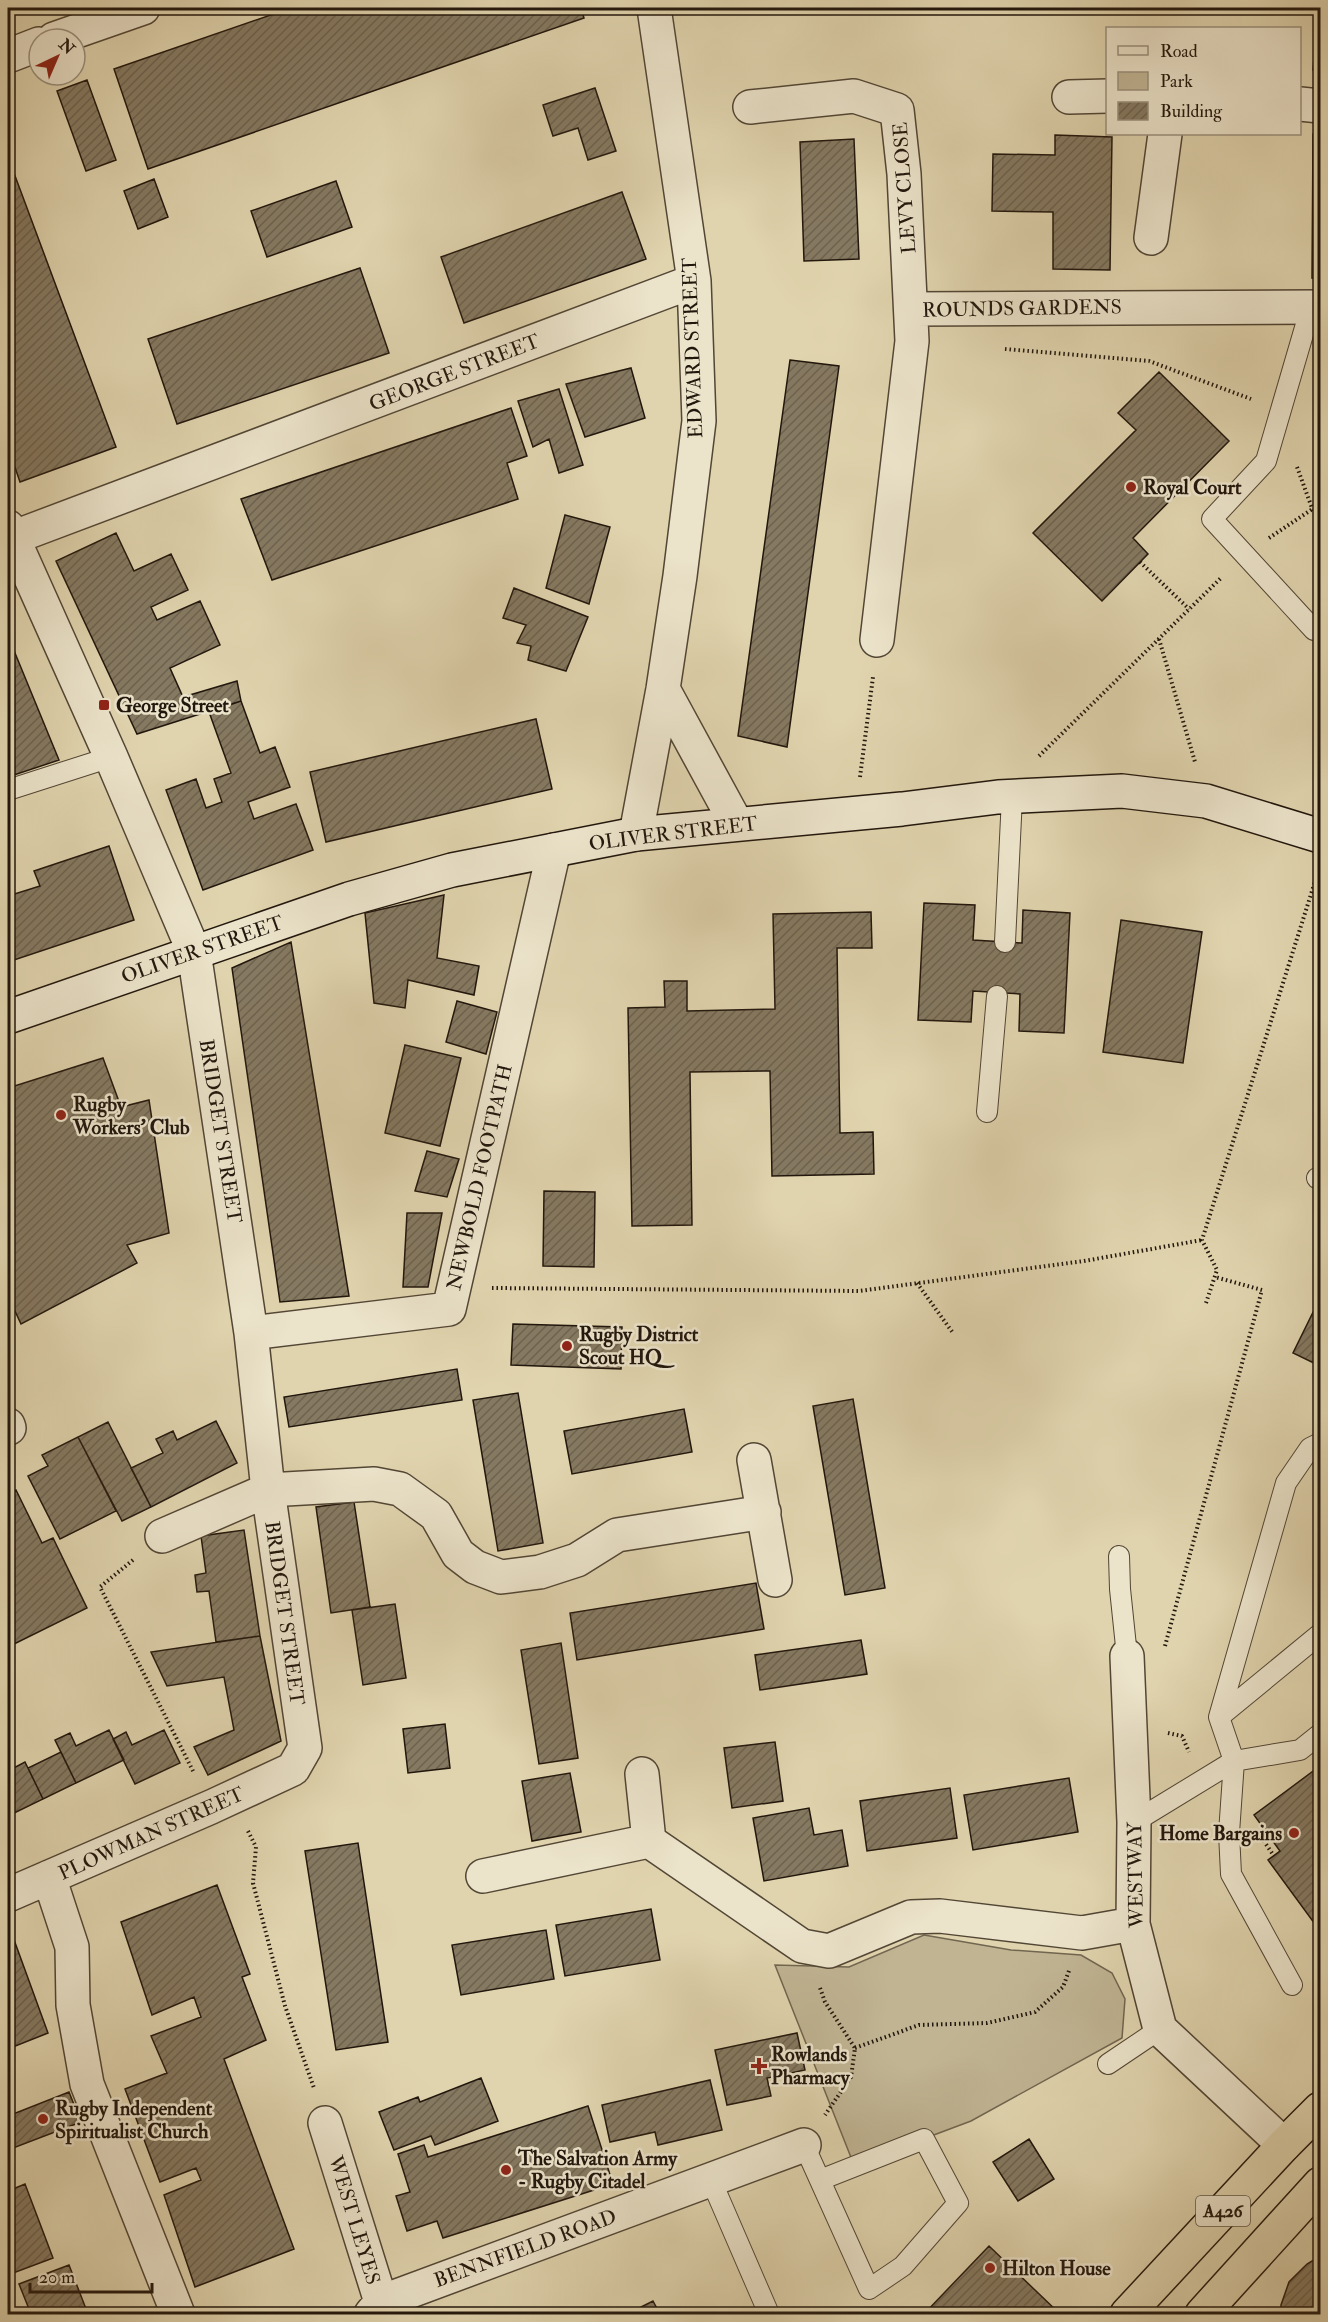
<svg xmlns="http://www.w3.org/2000/svg" width="1328" height="2322" font-family="'IM FELL Double Pica',serif">
<style>
.green{fill:#c0b493;stroke:#716650;stroke-width:1.5}
.building{fill:url(#building-hatch);stroke:#22170d;stroke-width:1.5}
.lines{fill:none;stroke-linecap:round;stroke-linejoin:round}
.lane-casing{stroke:#524635;stroke-width:22}
.street-casing{stroke:#524635;stroke-width:36}
.secondary-casing{stroke:#22170d;stroke-width:36}
.highway-casing{stroke:#22170d;stroke-width:36}
.path{stroke:#22170d;stroke-width:4;stroke-dasharray:1.5 3;stroke-linecap:butt}
.lane{stroke:#ebe3ca;stroke-width:20}
.street{stroke:#ebe3ca;stroke-width:33}
.secondary{stroke:#ebe3ca;stroke-width:33}
.highway{stroke:#e0d4ae;stroke-width:33}
.poi-dot{fill:#8f2418;stroke:#ebe3ca;stroke-width:2}
.labels{text-anchor:middle;stroke-width:5;stroke-linejoin:round;paint-order:stroke}
.shield{fill:#ebe3ca;stroke:#5e5446;stroke-width:1.5}
.shield-label{font-size:18px;font-weight:bold;fill:#22170d}
.street-label{font-size:20px;fill:#22170d;stroke:#ebe3ca}
.poi-label{font-size:20px;font-weight:bold;fill:#22170d;stroke:#ebe3ca;text-anchor:start}
</style>
<defs>
<pattern id="building-hatch" width="6" height="6" patternUnits="userSpaceOnUse" patternTransform="scale(1.5)"><rect width="6" height="6" fill="#857961"/><path d="M-1 1l2-2M0 6l6-6M5 7l2-2" fill="none" stroke="#6c624e"/></pattern>
</defs>
<rect width="100%" height="100%" fill="#e0d4ae"/>
<filter id="stains"><feTurbulence type="fractalNoise" baseFrequency=".00333" numOctaves="4"/><feColorMatrix values="0 0 0 0 .2 0 0 0 0 .09 0 0 0 0 .02 0 0 0 .5 -.17"/></filter>
<radialGradient id="worn" r=".72"><stop offset=".6" stop-color="#630" stop-opacity="0"/><stop offset="1" stop-color="#630" stop-opacity=".3"/></radialGradient>
<!-- green -->
<path class="green" d="M 924,1935 L 1011,1950 L 1081,1955 L 1112,1973 L 1125,1999 L 1122,2038 L 971,2121 L 854,2165 L 775,1965 L 849,1967 Z"/>
<!-- building -->
<path class="building" d="M 291,8 L 581,8 L 584,18 L 148,169 L 114,69 Z
M 1317,21 L 1320,22 L 1320,70 L 1313,70 Z
M 87,80 L 116,160 L 86,171 L 57,91 Z
M 595,88 L 616,151 L 588,160 L 578,128 L 553,136 L 543,105 Z
M 1313,134 L 1320,134 L 1320,279 L 1312,278 Z
M 1055,135 L 1112,137 L 1110,270 L 1053,269 L 1053,212 L 992,211 L 993,154 L 1055,155 Z
M 854,139 L 859,259 L 804,261 L 800,142 Z
M 8,157 L 116,447 L 20,482 L 8,447 Z
M 154,179 L 168,217 L 138,229 L 124,191 Z
M 336,181 L 352,227 L 267,257 L 251,211 Z
M 622,192 L 646,259 L 464,323 L 441,257 Z
M 360,268 L 389,353 L 177,424 L 148,339 Z
M 790,360 L 839,366 L 787,747 L 738,736 Z
M 631,368 L 645,418 L 585,437 L 566,384 Z
M 1159,372 L 1229,441 L 1133,538 L 1148,554 L 1102,601 L 1033,533 L 1136,430 L 1118,413 Z
M 559,389 L 583,465 L 559,473 L 549,439 L 533,447 L 518,401 Z
M 511,408 L 527,456 L 507,463 L 518,499 L 272,580 L 241,499 Z
M 565,515 L 610,527 L 589,604 L 546,588 Z
M 116,533 L 134,571 L 171,554 L 188,590 L 151,607 L 157,620 L 200,601 L 220,645 L 170,668 L 183,697 L 237,681 L 241,701 L 137,734 L 56,561 Z
M 514,588 L 588,617 L 566,671 L 528,660 L 531,646 L 517,643 L 526,625 L 503,618 Z
M 8,636 L 59,760 L 8,777 Z
M 241,701 L 260,753 L 275,747 L 290,787 L 248,802 L 254,819 L 296,804 L 313,850 L 203,890 L 166,790 L 196,779 L 206,808 L 222,802 L 214,779 L 231,773 L 209,712 Z
M 536,719 L 552,789 L 326,842 L 310,772 Z
M 109,846 L 134,920 L 8,962 L 8,896 L 40,886 L 34,871 Z
M 444,895 L 437,958 L 479,966 L 474,995 L 408,980 L 405,1008 L 374,1003 L 365,913 Z
M 924,903 L 975,905 L 973,940 L 1022,943 L 1023,910 L 1070,913 L 1064,1033 L 1019,1031 L 1020,994 L 973,991 L 971,1022 L 918,1020 Z
M 871,912 L 872,948 L 837,948 L 840,1133 L 873,1132 L 874,1174 L 772,1176 L 770,1071 L 690,1072 L 692,1225 L 632,1226 L 628,1008 L 665,1007 L 664,981 L 687,981 L 687,1011 L 775,1009 L 773,914 Z
M 1121,920 L 1202,932 L 1183,1063 L 1103,1052 Z
M 291,942 L 349,1296 L 280,1302 L 232,968 Z
M 457,1001 L 497,1012 L 486,1054 L 446,1042 Z
M 405,1045 L 461,1058 L 440,1146 L 385,1133 Z
M 103,1058 L 121,1107 L 149,1100 L 169,1233 L 127,1245 L 137,1263 L 21,1324 L 8,1296 L 8,1088 Z
M 427,1151 L 459,1159 L 447,1197 L 415,1191 Z
M 544,1191 L 595,1192 L 594,1267 L 543,1266 Z
M 407,1213 L 442,1213 L 428,1287 L 403,1287 Z
M 1320,1298 L 1320,1366 L 1293,1353 Z
M 513,1324 L 622,1327 L 621,1369 L 511,1365 Z
M 457,1369 L 462,1400 L 289,1427 L 284,1397 Z
M 518,1393 L 543,1543 L 498,1551 L 473,1400 Z
M 853,1399 L 885,1588 L 845,1595 L 813,1406 Z
M 684,1409 L 692,1452 L 572,1474 L 564,1431 Z
M 216,1421 L 237,1463 L 151,1507 L 131,1468 L 163,1453 L 156,1439 L 173,1431 L 177,1440 Z
M 108,1422 L 151,1507 L 122,1521 L 78,1437 Z
M 78,1437 L 116,1511 L 60,1539 L 28,1476 L 48,1466 L 42,1455 Z
M 16,1490 L 42,1543 L 53,1538 L 87,1608 L 8,1647 L 8,1494 Z
M 354,1502 L 370,1607 L 331,1613 L 316,1507 Z
M 244,1530 L 260,1636 L 216,1642 L 209,1591 L 197,1592 L 195,1575 L 206,1573 L 201,1536 Z
M 756,1583 L 764,1629 L 577,1660 L 570,1613 Z
M 395,1604 L 406,1678 L 363,1685 L 352,1610 Z
M 260,1636 L 281,1741 L 208,1775 L 194,1747 L 234,1730 L 224,1677 L 167,1686 L 151,1652 Z
M 861,1640 L 867,1674 L 760,1690 L 755,1655 Z
M 561,1643 L 578,1758 L 539,1764 L 521,1650 Z
M 445,1724 L 450,1768 L 408,1773 L 403,1729 Z
M 109,1730 L 124,1760 L 76,1783 L 55,1740 L 70,1733 L 76,1746 Z
M 164,1730 L 180,1763 L 135,1784 L 113,1739 L 126,1732 L 132,1745 Z
M 775,1742 L 783,1801 L 732,1808 L 724,1748 Z
M 61,1752 L 76,1783 L 43,1799 L 28,1768 Z
M 25,1762 L 43,1799 L 8,1816 L 8,1771 Z
M 1320,1766 L 1320,1931 L 1268,1860 L 1280,1851 L 1254,1815 Z
M 570,1773 L 581,1832 L 532,1841 L 522,1781 Z
M 1069,1778 L 1078,1832 L 973,1850 L 964,1795 Z
M 950,1788 L 957,1838 L 867,1851 L 860,1801 Z
M 809,1808 L 814,1835 L 842,1830 L 848,1866 L 764,1881 L 753,1818 Z
M 358,1843 L 388,2042 L 336,2050 L 305,1851 Z
M 217,1885 L 250,1974 L 242,1977 L 266,2040 L 224,2059 L 294,2249 L 195,2287 L 164,2195 L 201,2180 L 196,2168 L 160,2182 L 125,2089 L 167,2073 L 151,2036 L 201,2017 L 194,1997 L 152,2015 L 121,1922 Z
M 651,1909 L 660,1960 L 565,1976 L 556,1925 Z
M 546,1930 L 554,1979 L 461,1995 L 452,1945 Z
M 13,1937 L 48,2033 L 8,2049 L 8,1940 Z
M 797,2033 L 805,2070 L 767,2078 L 771,2096 L 727,2105 L 715,2050 Z
M 481,2078 L 498,2121 L 435,2145 L 431,2136 L 394,2150 L 379,2112 L 418,2097 L 420,2102 Z
M 710,2080 L 722,2130 L 658,2145 L 655,2132 L 610,2142 L 602,2105 Z
M 69,2092 L 81,2122 L 8,2150 L 8,2116 Z
M 588,2106 L 613,2184 L 443,2238 L 437,2221 L 407,2231 L 396,2196 L 410,2192 L 398,2154 L 424,2145 L 428,2157 Z
M 1029,2139 L 1054,2179 L 1018,2201 L 993,2162 Z
M 25,2184 L 53,2258 L 8,2275 L 8,2191 Z
M 989,2246 L 1060,2314 L 924,2314 Z
M 1320,2256 L 1320,2314 L 1281,2314 L 1281,2305 L 1289,2282 L 1307,2264 Z
M 69,2265 L 88,2314 L 31,2314 L 19,2284 Z
M 653,2301 L 660,2314 L 627,2314 Z"/>
<g class="lines">
<defs>
<path id="lane" d="M 1311,307 L 1266,461 L 1212,519 L 1314,630
M 8,790 L 111,757
M 1005,942 L 1012,797
M 987,1112 L 997,996
M 1317,1178 L 1320,1179
M 1119,1556 L 1120,1589 L 1127,1656
M 1219,1717 L 1320,1634
M 1134,1822 L 1234,1761 L 1300,1750 L 1320,1734
M 1292,1985 L 1231,1874 L 1229,1833 L 1234,1761 L 1219,1717 L 1286,1483 L 1310,1448 L 1320,1443
M 1108,2064 L 1160,2029
M 804,2145 L 869,2289 L 903,2266 L 958,2203 L 924,2139 L 820,2180
M 711,2180 L 769,2314"/>
<path id="street" d="M 54,39 L 143,8
M 8,56 L 39,44
M 1069,97 L 1108,96
M 1300,104 L 1320,106
M 750,107 L 854,96 L 897,110 L 904,174 L 912,341 L 877,640
M 1151,238 L 1165,134
M 912,309 L 1320,307
M 8,527 L 111,757 L 194,952 L 251,1333 L 268,1490 L 305,1748 L 293,1769 L 211,1807 L 8,1895
M 12,538 L 694,281
M 663,689 L 736,823
M 636,834 L 663,689 L 680,576 L 699,421 L 694,281 L 654,8
M 251,1333 L 449,1309 L 554,850
M 8,1425 L 9,1428
M 754,1460 L 775,1580
M 162,1536 L 268,1490 L 374,1484 L 400,1489 L 436,1515 L 458,1554 L 475,1567 L 501,1577 L 540,1572 L 577,1560 L 617,1535 L 764,1512
M 1127,1656 L 1134,1822 L 1133,1924 L 1160,2029 L 1284,2145
M 642,1774 L 649,1841
M 483,1876 L 649,1841 L 802,1946 L 829,1951 L 911,1917 L 940,1916 L 1082,1933 L 1133,1924
M 49,1877 L 72,1947 L 73,2005 L 87,2084 L 178,2314
M 325,2123 L 381,2302 L 371,2314
M 381,2302 L 804,2145"/>
<path id="secondary" d="M 8,1017 L 349,899 L 452,870 L 636,834 L 902,809 L 998,797 L 1122,791 L 1206,801 L 1320,836"/>
<path id="highway" d="M 1127,2314 L 1284,2145 L 1320,2109
M 1202,2314 L 1320,2184"/>
</defs>
<!-- lane casing -->
<use href="#lane" class="lane-casing"/>
<!-- street casing -->
<use href="#street" class="street-casing"/>
<!-- secondary casing -->
<use href="#secondary" class="secondary-casing"/>
<!-- highway casing -->
<use href="#highway" class="highway-casing"/>
<!-- path -->
<path class="path" d="M 1005,349 L 1149,361 L 1251,399
M 1297,467 L 1312,508 L 1320,522
M 1269,538 L 1320,504
M 1140,562 L 1189,609
M 1159,639 L 1195,762
M 1039,756 L 1222,577
M 860,777 L 873,677
M 917,1283 L 953,1333
M 492,1288 L 859,1291 L 1084,1261 L 1202,1240
M 1206,1303 L 1217,1270 L 1202,1240 L 1318,872
M 133,1560 L 100,1587 L 194,1773
M 1165,1646 L 1262,1290 L 1215,1277
M 1168,1733 L 1182,1736 L 1189,1752
M 248,1831 L 256,1847 L 253,1883 L 285,2006 L 314,2088
M 1261,1837 L 1274,1856
M 820,1988 L 825,2002 L 855,2048 L 851,2077 L 825,2115
M 855,2048 L 919,2025 L 987,2023 L 1035,2012 L 1063,1987 L 1070,1968"/>
<!-- lane -->
<use href="#lane" class="lane"/>
<!-- street -->
<use href="#street" class="street"/>
<!-- secondary -->
<use href="#secondary" class="secondary"/>
<!-- highway -->
<use href="#highway" class="highway"/>
</g>
<!-- markers -->
<g class="poi-dot">
<circle cx="1131" cy="487" r="6"/>
<rect x="98" y="699" width="12" height="12" rx="3"/>
<circle cx="61" cy="1115" r="6"/>
<circle cx="567" cy="1346" r="6"/>
<circle cx="1294" cy="1833" r="6"/>
<path d="M756 2057h6v6h6v6h-6v6h-6v-6h-6v-6h6z"/>
<circle cx="43" cy="2119" r="6"/>
<circle cx="506" cy="2170" r="6"/>
<circle cx="990" cy="2268" r="6"/>
</g>
<g class="labels">
<!-- shield labels -->
<rect class="shield" x="1196" y="2196" width="54" height="30" rx="4.5"/>
<g class="shield-label">
<text x="1223" y="2217">A426</text>
</g>
<!-- street labels -->
<g class="street-label">
<text transform="translate(904 188) rotate(-94)" y="7">LEVY CLOSE</text>
<text transform="translate(1022 308) rotate(-1)" y="7">ROUNDS GARDENS</text>
<text transform="translate(692 348) rotate(-92)" y="7">EDWARD STREET</text>
<text transform="translate(454 372) rotate(-21)" y="7">GEORGE STREET</text>
<text transform="translate(673 833) rotate(-7)" y="7">OLIVER STREET</text>
<text transform="translate(202 949) rotate(-19)" y="7">OLIVER STREET</text>
<text transform="translate(221 1131) rotate(81)" y="7">BRIDGET STREET</text>
<text transform="translate(479 1177) rotate(-77)" y="7">NEWBOLD FOOTPATH</text>
<text transform="translate(285 1613) rotate(82)" y="7">BRIDGET STREET</text>
<text transform="translate(151 1833) rotate(-24)" y="7">PLOWMAN STREET</text>
<text transform="translate(1135 1875) rotate(-91)" y="7">WESTWAY</text>
<text transform="translate(355 2220) rotate(73)" y="7">WEST LEYES</text>
<text transform="translate(525 2248) rotate(-20)" y="7">BENNFIELD ROAD</text>
</g>
<!-- poi labels -->
<g class="poi-label">
<text x="1143" y="494">Royal Court</text>
<text x="116" y="712">George Street</text>
<text x="73" y="1111">Rugby<tspan x="73" dy="23">Workers' Club</tspan></text>
<text x="579" y="1341">Rugby District<tspan x="579" dy="23">Scout HQ</tspan></text>
<text x="1282" y="1840" text-anchor="end">Home Bargains</text>
<text x="771" y="2061">Rowlands<tspan x="771" dy="23">Pharmacy</tspan></text>
<text x="55" y="2115">Rugby Independent<tspan x="55" dy="23">Spiritualist Church</tspan></text>
<text x="518" y="2165">The Salvation Army<tspan x="518" dy="23">- Rugby Citadel</tspan></text>
<text x="1002" y="2275">Hilton House</text>
</g>
</g>
<!-- margin -->
<rect width="1328" height="2322" fill="none" stroke="#e0d4ae" stroke-width="30"/>
<rect x="9" y="9" width="1310" height="2304" fill="none" stroke="#22170d" stroke-width="3"/>
<rect x="15" y="15" width="1298" height="2292" fill="none" stroke="#22170d" stroke-width="1.5"/>
<!-- legend -->
<rect x="1106" y="27" width="195" height="108" fill="#ebe3ca" stroke="#9b917e" stroke-width="1.5"/>
<rect x="1118" y="46" width="30" height="9" fill="#ebe3ca" stroke="#9b917e" stroke-width="1.5"/>
<text x="1160" y="57" font-size="18" fill="#22170d">Road</text>
<rect x="1118" y="72" width="30" height="18" fill="#c0b493" stroke="#9b917e" stroke-width="1.5"/>
<text x="1160" y="87" font-size="18" fill="#22170d">Park</text>
<rect x="1118" y="102" width="30" height="18" fill="url(#building-hatch)" stroke="#9b917e" stroke-width="1.5"/>
<text x="1160" y="117" font-size="18" fill="#22170d">Building</text>
<!-- north arrow -->
<g transform="translate(57 57) rotate(44)"><circle r="28" fill="#ebe3ca" stroke="#9b917e" stroke-width="1.5"/>
<path d="M0-4.5L10 22L0 15L-10 22Z" fill="#8f2418"/>
<text y="-9" font-size="16" font-weight="bold" text-anchor="middle" fill="#22170d">N</text>
</g>
<!-- scale -->
<path d="M30 2283v9h122v-9" fill="none" stroke="#22170d" stroke-width="3"/>
<text x="39" y="2283" font-size="18" fill="#22170d" stroke="#ebe3ca" stroke-width="4.5" paint-order="stroke">20 m</text>
<rect width="100%" height="100%" filter="url(#stains)"/>
<rect width="100%" height="100%" fill="url(#worn)"/>
</svg>
